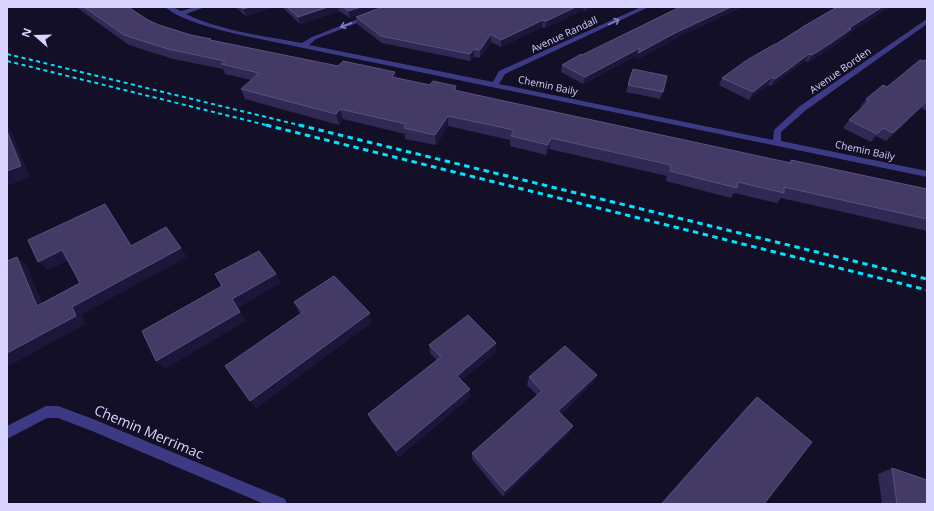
<svg xmlns="http://www.w3.org/2000/svg" width="934" height="511" font-family="'Open Sans',sans-serif">
<style>
.lines{fill:none;stroke-linecap:round;stroke-linejoin:round}
.minor{fill:#3d3a85;fill-rule:evenodd}
.rail-far1{stroke:#00e5ff;stroke-width:2;stroke-dasharray:4 3.5;stroke-linecap:butt}
.rail{stroke:#00e5ff;stroke-width:3;stroke-dasharray:5.5 4.5;stroke-linecap:butt}
.wall{fill:#312854}
.shaded-wall{fill:#1d163a}
.building{fill:#433a66;stroke:#5a527e}
.oneway{stroke:#837fbc}
.labels{text-anchor:middle;stroke-width:3.5;stroke-linejoin:round;paint-order:stroke}
.far-street-label{font-size:10px;fill:#d9d4ff;stroke:#130f26}
.near-street-label{font-size:14px;fill:#d9d4ff;stroke:#130f26}
</style>
<rect width="100%" height="100%" fill="#130f26"/>
<g class="lines">
<!-- minor -->
<path class="minor" d="M 165,7 L 173,7 L 181,11 L 195,7 L 205,7 L 186,14 C 221,31 264,36 302,43 L 312,37 L 368,15 L 370,16 L 370,18 L 316,39 L 309,45 L 493,82 L 499,71 L 641,7 L 649,7 L 505,74 L 499,84 L 773,140 L 774,130 L 800,106 L 927,19 L 927,24 L 806,110 L 781,132 L 781,141 L 927,171 L 927,177 L 236,34 C 213,28 182,21 165,7 Z
M 46,406 L 58,406 L 93,419 L 285,499 L 287,504 L 264,504 L 92,431 L 58,418 L 47,418 L 7,439 L 7,426 Z"/>
<!-- rail-far1 -->
<path class="rail-far1" d="M 7,54 L 303,126
M 7,61 L 270,126"/>
<!-- rail -->
<path class="rail" d="M 266,125 L 927,290
M 299,125 L 927,279"/>
</g>
<!-- wall -->
<path class="wall" d="M 76,7 L 128,7 L 148,20 L 159,25 L 191,35 L 212,40 L 338,66 L 395,72 L 396,78 L 430,85 L 456,86 L 456,91 L 495,99 L 789,163 L 791,160 L 927,189 L 927,231 L 781,198 L 777,203 L 734,193 L 731,198 L 666,181 L 667,176 L 549,149 L 546,155 L 510,146 L 510,140 L 448,126 L 436,145 L 405,139 L 405,134 L 343,119 L 339,125 L 245,99 L 241,89 L 251,80 L 225,74 L 223,69 L 173,59 L 129,45 Z
M 235,7 L 274,7 L 246,16 Z
M 282,7 L 594,7 L 585,11 L 583,10 L 545,28 L 542,27 L 501,47 L 491,42 L 480,58 L 474,57 L 470,61 L 382,43 L 357,24 L 356,17 L 376,9 L 350,18 L 339,11 L 300,24 Z
M 837,7 L 889,7 L 849,33 L 847,36 L 827,51 L 808,62 L 805,61 L 771,86 L 768,85 L 749,100 L 719,85 L 722,78 Z
M 673,40 L 636,60 L 638,55 L 583,84 L 561,72 L 562,65 L 582,55 Z
M 927,59 L 927,111 L 921,108 L 886,141 L 876,136 L 871,142 L 843,128 L 849,120 L 862,108 L 860,107 L 866,99 L 887,87 Z
M 633,69 L 663,92 L 660,99 L 626,92 Z
M 294,302 L 372,322 L 256,408 L 250,401 L 301,314 L 299,312 Z
M 429,345 L 496,352 L 461,380 L 470,397 L 399,457 L 371,421 L 368,414 L 437,360 L 430,353 Z
M 597,375 L 593,383 L 561,414 L 573,426 L 569,433 L 503,497 L 472,459 L 472,453 L 537,395 L 527,385 L 529,377 Z
M 757,397 L 764,504 L 660,504 L 747,407 Z
M 892,468 L 927,504 L 882,504 L 878,474 Z"/>
<!-- shaded-wall -->
<path class="shaded-wall" d="M 250,7 L 274,7 L 246,16 L 243,9 Z
M 328,7 L 339,7 L 339,11 L 300,24 L 298,17 Z
M 361,7 L 392,7 L 376,9 L 350,18 L 348,11 Z
M 576,7 L 584,7 L 583,10 L 545,28 L 546,21 Z
M 586,7 L 594,7 L 585,11 Z
M 731,7 L 743,7 L 673,40 L 636,60 L 638,55 L 583,84 L 585,77 L 640,48 L 675,33 Z
M 882,7 L 889,7 L 849,33 L 847,36 L 827,51 L 808,62 L 812,55 L 849,28 Z
M 543,20 L 542,27 L 501,47 L 501,40 Z
M 491,34 L 491,42 L 480,58 L 480,50 Z
M 474,49 L 474,57 L 470,61 L 470,54 Z
M 809,54 L 805,61 L 771,86 L 775,79 Z
M 395,72 L 397,82 L 392,77 Z
M 772,77 L 768,85 L 749,100 L 753,92 Z
M 927,101 L 921,108 L 886,141 L 893,133 Z
M 340,109 L 343,119 L 339,125 L 336,114 Z
M 448,116 L 448,126 L 436,145 L 435,135 Z
M 7,126 L 12,132 L 30,177 L 7,186 Z
M 883,128 L 876,136 L 871,142 L 877,134 Z
M 551,138 L 549,149 L 546,155 L 548,145 Z
M 105,204 L 112,213 L 138,254 L 131,246 Z
M 181,248 L 187,257 L 81,315 L 86,324 L 7,367 L 7,353 L 72,307 Z
M 62,250 L 71,259 L 48,270 L 38,262 Z
M 17,257 L 27,266 L 47,314 L 37,306 Z
M 276,274 L 281,283 L 238,308 L 246,321 L 165,369 L 156,361 L 232,299 Z
M 370,313 L 372,322 L 256,408 L 250,401 Z
M 496,343 L 496,352 L 457,384 L 457,376 Z
M 597,375 L 593,383 L 556,418 L 558,411 Z
M 470,389 L 470,397 L 399,457 L 396,451 Z
M 573,426 L 569,433 L 503,497 L 505,491 Z"/>
<!-- building -->
<path class="building" d="M 84,7 L 128,7 L 148,20 L 159,25 L 191,35 L 211,39 L 210,40 L 338,66 L 343,61 L 395,72 L 392,77 L 430,85 L 433,81 L 456,86 L 454,90 L 495,99 L 791,163 L 791,160 L 927,189 L 927,219 L 784,187 L 784,193 L 738,182 L 737,188 L 670,171 L 671,165 L 551,138 L 548,145 L 511,136 L 514,130 L 448,116 L 435,135 L 404,128 L 406,124 L 340,109 L 336,114 L 241,89 L 259,73 L 221,64 L 225,61 L 168,49 L 124,35 Z
M 241,7 L 250,7 L 243,9 Z
M 287,7 L 328,7 L 298,17 Z
M 343,7 L 361,7 L 348,11 Z
M 383,7 L 576,7 L 546,21 L 543,20 L 501,40 L 491,34 L 480,50 L 474,49 L 470,54 L 381,36 L 356,17 Z
M 680,7 L 731,7 L 675,33 L 638,53 L 640,48 L 585,77 L 562,65 L 581,54 L 582,55 Z
M 837,7 L 882,7 L 849,28 L 851,29 L 831,43 L 812,55 L 809,54 L 775,79 L 772,77 L 753,92 L 722,78 L 747,60 L 775,44 L 776,44 L 806,25 Z
M 927,59 L 927,101 L 893,133 L 883,128 L 877,134 L 849,120 L 869,101 L 866,99 L 883,85 L 887,87 L 920,60 L 924,61 Z
M 633,69 L 667,76 L 663,92 L 628,85 Z
M 7,131 L 21,166 L 7,171 Z
M 105,204 L 131,246 L 166,227 L 181,248 L 72,307 L 76,316 L 7,353 L 7,261 L 17,257 L 37,306 L 80,283 L 62,250 L 38,262 L 28,240 Z
M 259,251 L 276,274 L 232,299 L 240,312 L 156,361 L 142,331 L 222,286 L 215,274 Z
M 334,276 L 370,313 L 250,401 L 225,366 L 303,312 L 294,302 Z
M 468,315 L 496,343 L 457,376 L 470,389 L 396,451 L 368,414 L 441,357 L 429,345 Z
M 565,346 L 597,375 L 558,411 L 573,426 L 505,491 L 472,453 L 542,391 L 529,377 Z
M 757,397 L 812,442 L 764,504 L 662,504 Z
M 892,468 L 927,480 L 927,504 L 897,504 Z"/>
<!-- one-way arrows -->
<defs><path id="oneway-shaft" d="M-6 0H5M1.5-3L5.5 0L1.5 3" fill="none" stroke-width="1.6" stroke-linecap="round" stroke-linejoin="round"/></defs>
<g class="oneway">
<use href="#oneway-shaft" transform="translate(614 22) rotate(-25)"/>
<use href="#oneway-shaft" transform="translate(346 25) rotate(160)"/>
</g>
<g class="labels">
<!-- far-street labels -->
<g class="far-street-label">
<text transform="translate(564 34) rotate(-25)" y="4">Avenue Randall</text>
<text transform="translate(840 70) rotate(-35)" y="4">Avenue Borden</text>
<text transform="translate(548 85) rotate(12)" y="4">Chemin Baily</text>
<text transform="translate(865 150) rotate(12)" y="4">Chemin Baily</text>
</g>
<!-- near-street labels -->
<g class="near-street-label">
<text transform="translate(149 432) rotate(23)" y="5">Chemin Merrimac</text>
</g>
</g>
<!-- border -->
<rect width="934" height="511" fill="none" stroke="#d9d4ff" stroke-width="16"/>
<!-- north arrow -->
<g transform="translate(36 36) rotate(290)" stroke="#130f26" stroke-width="3" paint-order="stroke">
<path d="M0-3L7 15L0 10L-7 15Z" fill="#d9d4ff"/>
<text y="-6" font-size="11" font-weight="bold" text-anchor="middle" fill="#d9d4ff">N</text>
</g>
</svg>
